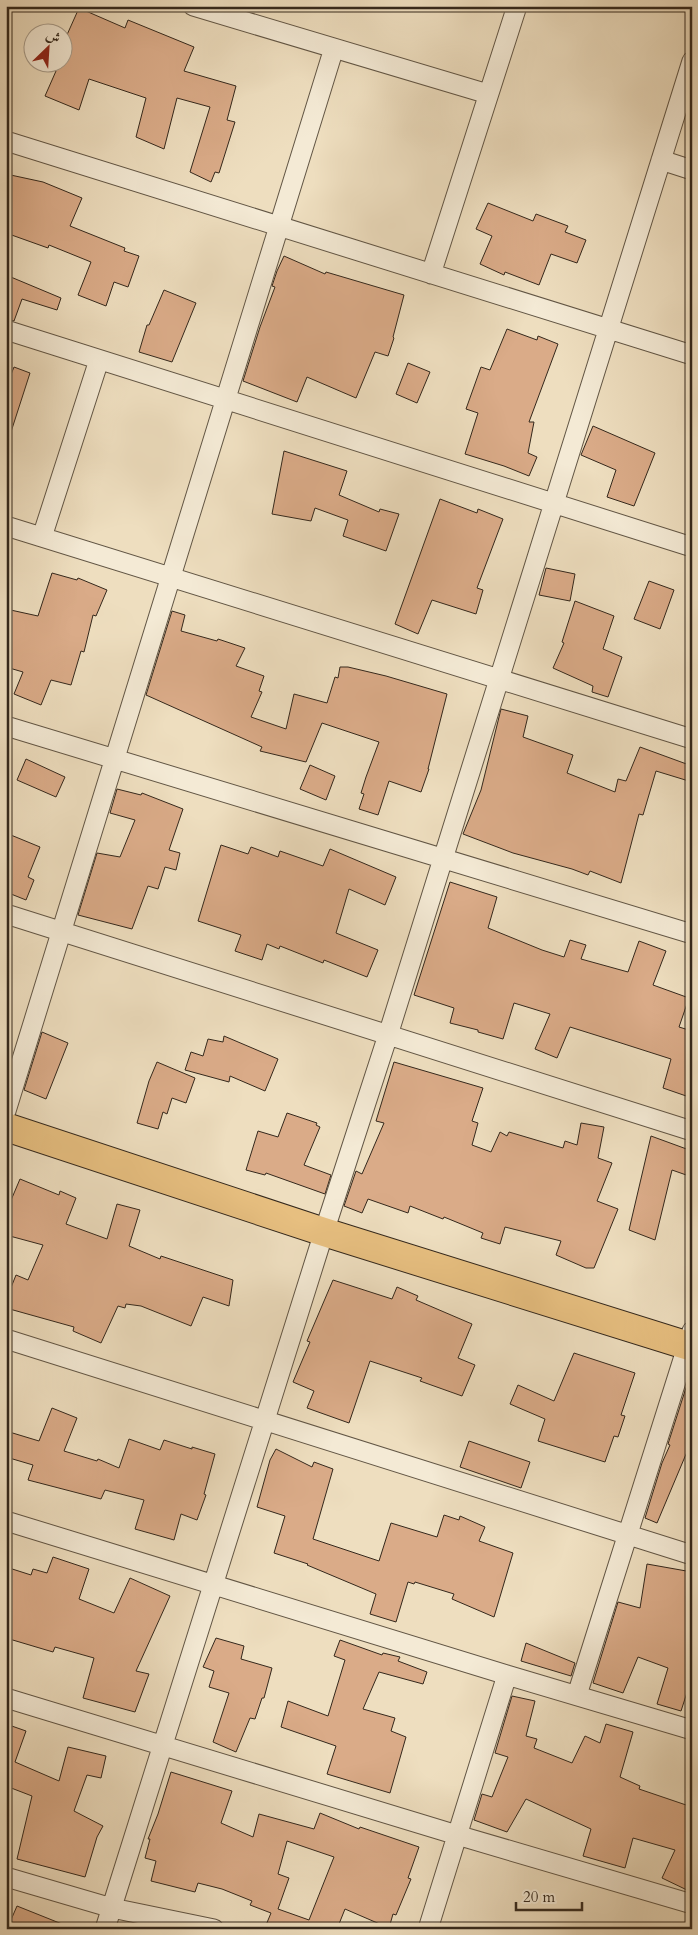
<svg xmlns="http://www.w3.org/2000/svg" width="698" height="1935" font-family="Cardo,Amiri,serif">
<style>
.building{fill:#daab88;stroke:#34281c;fill-rule:evenodd}
.lines{fill:none;stroke-linecap:round;stroke-linejoin:round}
.street-casing{stroke:#625645;stroke-width:21}
.primary-casing{stroke:#34281c;stroke-width:30}
.street{stroke:#f4ead5;stroke-width:19}
.primary{stroke:#e7bf80;stroke-width:28}
</style>
<rect width="100%" height="100%" fill="#eedebf"/>
<filter id="stains"><feTurbulence type="fractalNoise" baseFrequency=".004" numOctaves="4"/><feColorMatrix values="0 0 0 0 .2 0 0 0 0 .09 0 0 0 0 .02 0 0 0 .5 -.17"/></filter>
<radialGradient id="worn" r=".72"><stop offset=".6" stop-color="#630" stop-opacity="0"/><stop offset="1" stop-color="#630" stop-opacity=".3"/></radialGradient>
<!-- building -->
<path class="building" d="M 79,8 L 125,28 L 128,20 L 194,47 L 184,71 L 236,86 L 227,120 L 235,122 L 219,173 L 215,172 L 211,182 L 190,172 L 210,107 L 177,98 L 164,149 L 136,137 L 146,98 L 89,79 L 79,110 L 45,96 L 56,71 L 52,69 L 55,62 L 62,62 L 62,46 Z
M 6,174 L 43,182 L 82,198 L 70,226 L 125,248 L 124,251 L 139,256 L 128,287 L 114,282 L 106,306 L 78,295 L 91,262 L 49,245 L 48,248 L 6,233 Z
M 488,203 L 533,221 L 536,214 L 568,226 L 565,232 L 586,240 L 577,263 L 551,254 L 539,285 L 505,272 L 504,275 L 480,264 L 492,236 L 476,229 Z
M 284,256 L 325,274 L 326,272 L 404,295 L 393,337 L 394,338 L 388,356 L 375,352 L 356,398 L 307,377 L 297,402 L 243,381 L 260,327 L 275,287 L 272,286 L 277,271 Z
M 6,275 L 61,298 L 57,310 L 22,299 L 14,321 L 6,319 Z
M 164,290 L 196,303 L 172,362 L 139,352 L 147,325 L 149,325 Z
M 507,329 L 537,340 L 538,336 L 558,344 L 529,422 L 534,422 L 528,453 L 537,457 L 529,476 L 504,466 L 465,454 L 478,413 L 466,409 L 481,367 L 490,370 Z
M 408,363 L 430,372 L 417,403 L 396,394 Z
M 14,367 L 30,373 L 10,435 L 6,434 L 6,387 Z
M 593,426 L 655,453 L 634,506 L 607,497 L 616,470 L 581,455 Z
M 284,451 L 347,471 L 339,495 L 379,512 L 380,509 L 399,514 L 386,551 L 343,536 L 348,520 L 315,508 L 311,521 L 272,514 Z
M 440,499 L 477,513 L 478,509 L 503,519 L 477,588 L 483,590 L 476,614 L 432,600 L 418,634 L 395,624 Z
M 546,568 L 575,574 L 570,601 L 539,595 Z
M 52,573 L 77,580 L 78,578 L 107,590 L 96,616 L 93,615 L 84,652 L 81,651 L 71,685 L 51,680 L 41,705 L 14,694 L 23,672 L 6,667 L 6,609 L 38,616 Z
M 649,581 L 674,590 L 660,629 L 634,619 Z
M 575,601 L 614,616 L 603,649 L 622,657 L 608,697 L 592,692 L 593,686 L 553,668 L 564,643 L 562,642 Z
M 172,611 L 185,615 L 181,631 L 217,641 L 218,639 L 245,648 L 236,666 L 264,676 L 259,691 L 262,692 L 251,717 L 286,729 L 294,694 L 327,703 L 335,677 L 338,678 L 340,667 L 348,667 L 386,676 L 447,694 L 428,769 L 429,769 L 421,792 L 389,781 L 378,815 L 359,809 L 364,794 L 361,793 L 366,777 L 379,742 L 322,723 L 306,762 L 260,751 L 262,747 L 146,695 Z
M 501,709 L 528,716 L 523,737 L 573,755 L 567,773 L 615,792 L 618,779 L 626,781 L 640,747 L 692,766 L 692,782 L 656,771 L 643,815 L 639,814 L 621,883 L 590,871 L 588,875 L 572,869 L 513,853 L 463,834 L 481,790 Z
M 26,759 L 65,777 L 56,797 L 17,780 Z
M 310,765 L 335,776 L 326,800 L 300,789 Z
M 117,789 L 141,795 L 142,793 L 183,809 L 169,850 L 180,853 L 176,870 L 165,867 L 158,889 L 148,886 L 132,929 L 78,915 L 97,853 L 120,857 L 135,820 L 110,813 Z
M 6,833 L 40,847 L 28,877 L 34,880 L 26,900 L 6,892 Z
M 221,845 L 248,854 L 251,847 L 278,857 L 280,851 L 323,866 L 330,849 L 396,877 L 385,905 L 349,889 L 336,933 L 378,950 L 367,977 L 324,960 L 323,963 L 280,946 L 279,949 L 267,944 L 262,960 L 235,951 L 241,935 L 198,921 Z
M 450,882 L 497,897 L 488,928 L 542,950 L 564,957 L 570,940 L 586,945 L 581,959 L 628,972 L 639,941 L 666,951 L 653,985 L 689,998 L 679,1027 L 692,1031 L 692,1098 L 663,1088 L 671,1059 L 621,1043 L 570,1027 L 557,1058 L 535,1049 L 550,1014 L 514,1003 L 503,1039 L 478,1032 L 478,1030 L 450,1023 L 454,1008 L 414,995 Z
M 42,1032 L 68,1043 L 46,1099 L 24,1090 Z
M 224,1036 L 278,1059 L 265,1091 L 230,1076 L 229,1082 L 185,1070 L 191,1052 L 203,1056 L 208,1039 L 223,1042 Z
M 157,1062 L 195,1078 L 186,1103 L 172,1098 L 167,1114 L 163,1112 L 158,1129 L 137,1123 L 149,1081 Z
M 394,1062 L 483,1088 L 472,1121 L 478,1123 L 472,1145 L 491,1152 L 500,1132 L 507,1136 L 509,1132 L 563,1148 L 565,1141 L 577,1145 L 581,1123 L 604,1127 L 598,1158 L 612,1163 L 597,1201 L 618,1209 L 594,1268 L 586,1268 L 556,1255 L 561,1241 L 505,1227 L 500,1244 L 481,1238 L 483,1233 L 444,1217 L 443,1219 L 410,1206 L 408,1213 L 368,1199 L 362,1213 L 344,1206 L 356,1171 L 362,1174 L 384,1123 L 376,1121 Z
M 287,1113 L 317,1123 L 316,1125 L 320,1127 L 304,1165 L 331,1175 L 325,1194 L 266,1173 L 265,1175 L 246,1170 L 258,1131 L 278,1137 Z
M 651,1136 L 692,1151 L 692,1177 L 672,1170 L 655,1240 L 629,1230 Z
M 20,1179 L 59,1195 L 60,1191 L 76,1198 L 66,1224 L 107,1239 L 117,1204 L 140,1210 L 129,1246 L 160,1259 L 161,1256 L 233,1280 L 229,1306 L 203,1297 L 191,1326 L 141,1306 L 126,1304 L 125,1308 L 118,1306 L 101,1343 L 73,1331 L 74,1327 L 6,1308 L 6,1300 L 16,1275 L 28,1280 L 43,1245 L 6,1235 L 6,1212 Z
M 333,1280 L 392,1299 L 397,1287 L 418,1296 L 416,1300 L 472,1324 L 458,1358 L 475,1365 L 462,1396 L 420,1381 L 422,1378 L 370,1361 L 349,1423 L 307,1408 L 314,1391 L 293,1382 L 310,1342 L 307,1341 Z
M 574,1353 L 635,1373 L 621,1415 L 625,1416 L 618,1437 L 614,1436 L 605,1462 L 538,1441 L 545,1419 L 510,1404 L 518,1385 L 554,1401 Z
M 692,1369 L 692,1440 L 657,1523 L 645,1518 L 662,1463 L 670,1445 L 668,1444 Z
M 52,1408 L 77,1418 L 64,1451 L 97,1461 L 98,1459 L 119,1468 L 129,1439 L 160,1450 L 164,1440 L 192,1449 L 192,1447 L 215,1454 L 204,1494 L 206,1495 L 197,1520 L 181,1514 L 174,1540 L 135,1529 L 144,1500 L 105,1490 L 101,1499 L 28,1480 L 33,1465 L 6,1457 L 6,1431 L 39,1441 Z
M 469,1441 L 530,1462 L 521,1488 L 460,1467 Z
M 276,1449 L 312,1467 L 314,1462 L 333,1469 L 313,1539 L 379,1561 L 391,1523 L 437,1537 L 444,1515 L 459,1520 L 460,1516 L 485,1527 L 479,1541 L 513,1553 L 494,1617 L 452,1599 L 454,1594 L 415,1582 L 414,1584 L 408,1582 L 396,1622 L 370,1614 L 376,1594 L 307,1565 L 308,1564 L 274,1553 L 285,1516 L 257,1507 L 270,1460 Z
M 53,1557 L 89,1569 L 79,1599 L 114,1613 L 130,1578 L 170,1596 L 136,1671 L 149,1674 L 135,1712 L 83,1698 L 94,1658 L 55,1647 L 53,1652 L 6,1638 L 6,1567 L 31,1575 L 33,1569 L 47,1573 Z
M 647,1564 L 692,1572 L 692,1677 L 681,1711 L 657,1704 L 668,1668 L 638,1657 L 623,1693 L 593,1683 L 618,1602 L 640,1608 Z
M 216,1638 L 244,1646 L 241,1659 L 272,1668 L 264,1698 L 262,1698 L 255,1719 L 250,1718 L 236,1752 L 213,1742 L 229,1693 L 209,1687 L 214,1671 L 203,1667 Z
M 340,1640 L 382,1655 L 383,1653 L 400,1657 L 398,1661 L 427,1672 L 423,1684 L 379,1672 L 363,1709 L 395,1718 L 391,1731 L 406,1737 L 390,1793 L 327,1774 L 336,1746 L 281,1727 L 288,1701 L 328,1716 L 345,1660 L 334,1656 Z
M 526,1643 L 575,1663 L 571,1676 L 521,1661 Z
M 512,1696 L 535,1701 L 526,1736 L 537,1739 L 534,1748 L 572,1763 L 585,1736 L 600,1743 L 606,1724 L 633,1732 L 620,1777 L 640,1786 L 639,1789 L 692,1807 L 692,1880 L 687,1890 L 662,1878 L 675,1850 L 633,1838 L 625,1868 L 583,1856 L 591,1829 L 526,1799 L 507,1832 L 474,1820 L 482,1794 L 492,1797 L 508,1757 L 495,1753 Z
M 6,1724 L 26,1731 L 15,1762 L 59,1781 L 68,1747 L 106,1756 L 101,1778 L 87,1775 L 74,1811 L 103,1826 L 97,1837 L 85,1877 L 17,1859 L 32,1796 L 6,1786 Z
M 171,1772 L 232,1791 L 221,1823 L 253,1837 L 259,1814 L 314,1829 L 320,1813 L 359,1829 L 360,1827 L 419,1847 L 408,1878 L 411,1879 L 396,1915 L 393,1914 L 389,1928 L 345,1909 L 337,1929 L 277,1929 L 266,1925 L 271,1913 L 250,1905 L 252,1901 L 222,1889 L 198,1883 L 195,1892 L 151,1881 L 156,1861 L 145,1858 L 150,1839 L 148,1839 L 158,1814 ZM 287,1841 L 334,1857 L 309,1920 L 278,1909 L 289,1878 L 278,1874 Z
M 17,1906 L 72,1928 L 72,1929 L 7,1929 Z"/>
<g class="lines">
<defs>
<path id="street" d="M 193,6 L 488,94
M 6,141 L 692,355
M 661,160 L 692,170
M 431,274 L 517,6
M 6,330 L 692,547
M 6,526 L 692,739
M 42,537 L 99,360
M 6,726 L 692,934
M 6,914 L 692,1131
M 6,1111 L 334,48
M 6,1339 L 692,1555
M 6,1521 L 507,1675 L 692,1730
M 577,1695 L 692,1331
M 6,1698 L 457,1835 L 692,1904
M 6,1877 L 112,1908 L 214,1929
M 105,1929 L 324,1232 L 388,1035 L 692,61
M 428,1929 L 507,1675"/>
<path id="primary" d="M 6,1127 L 324,1232 L 692,1347"/>
</defs>
<!-- street casing -->
<use href="#street" class="street-casing"/>
<!-- primary casing -->
<use href="#primary" class="primary-casing"/>
<!-- street -->
<use href="#street" class="street"/>
<!-- primary -->
<use href="#primary" class="primary"/>
</g>
<!-- margin -->
<rect width="698" height="1935" fill="none" stroke="#eedebf" stroke-width="25"/>
<rect x="8" y="8" width="683" height="1920" fill="none" stroke="#34281c" stroke-width="2.5"/>
<rect x="12" y="12" width="673" height="1910" fill="none" stroke="#34281c"/>
<!-- north arrow -->
<g transform="translate(48 48) rotate(25)"><circle r="24" fill="#f4ead5" stroke="#a79c8b"/>
<path d="M0-4L9 19L0 12L-9 19Z" fill="#8f2418"/>
<text y="-8" font-size="14" font-weight="bold" text-anchor="middle" fill="#34281c">ش</text>
</g>
<!-- scale -->
<path d="M516 1902v8h66v-8" fill="none" stroke="#34281c" stroke-width="2.5"/>
<text x="523" y="1902" font-size="15" fill="#34281c" stroke="#f4ead5" stroke-width="4" paint-order="stroke">20 m</text>
<rect width="100%" height="100%" filter="url(#stains)"/>
<rect width="100%" height="100%" fill="url(#worn)"/>
</svg>
